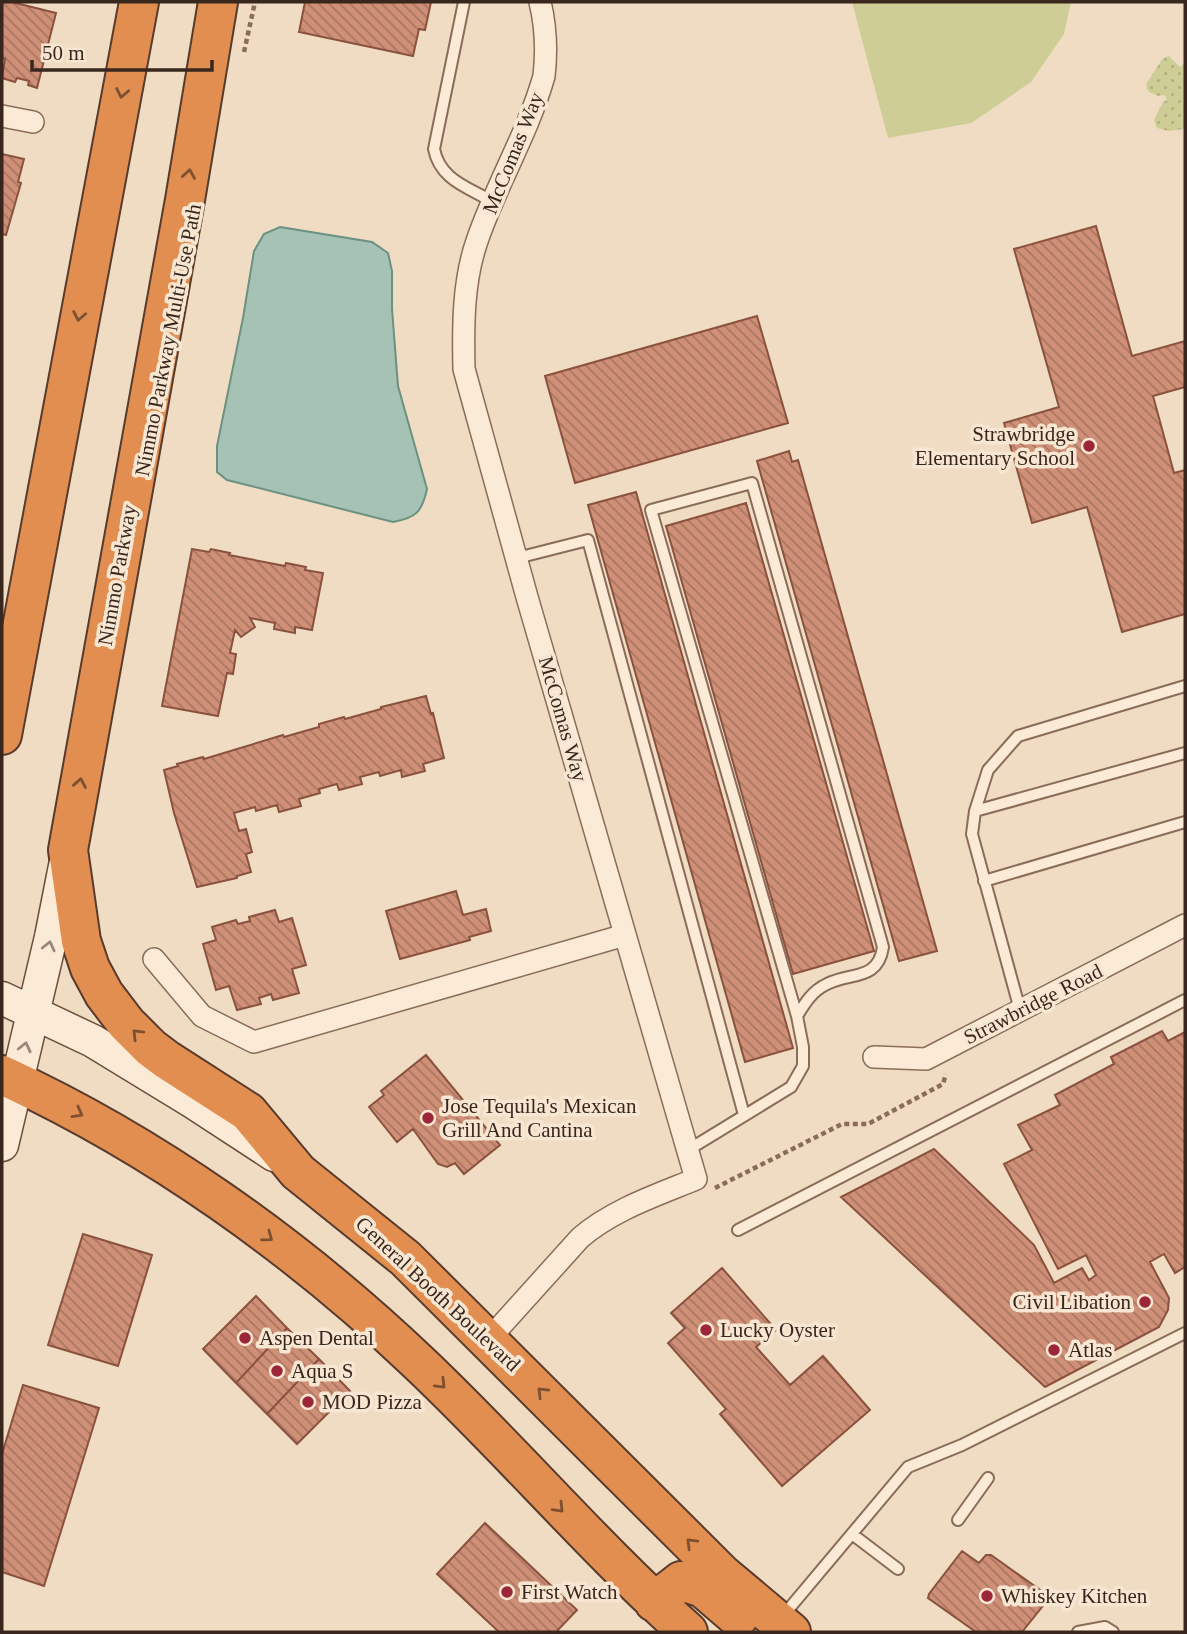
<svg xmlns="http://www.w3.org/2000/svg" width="1187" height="1634" font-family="Georgia,serif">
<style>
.park{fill:url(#park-dots)}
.pitch{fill:#cecd96}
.water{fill:#a5c2b5;stroke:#6b9182;stroke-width:2}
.building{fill:url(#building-back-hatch);stroke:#8a523e;stroke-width:2}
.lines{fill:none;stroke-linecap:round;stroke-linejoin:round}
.lane-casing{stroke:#8a6c59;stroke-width:14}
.street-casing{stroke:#8a6c59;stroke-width:24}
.secondary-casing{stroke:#6c4d3c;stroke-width:35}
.highway-casing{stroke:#583b2d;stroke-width:42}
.path{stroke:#8a6c59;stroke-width:4.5;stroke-dasharray:5 3.5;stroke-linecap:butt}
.lane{stroke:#faead6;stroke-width:10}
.street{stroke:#faead6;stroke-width:21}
.secondary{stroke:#faead6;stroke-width:32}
.highway{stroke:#e28e50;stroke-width:38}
.oneway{stroke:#7d5031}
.oneway2{stroke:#9a887a}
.poi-dot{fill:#9b2637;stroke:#f7e7d2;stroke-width:2.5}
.labels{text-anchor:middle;stroke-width:7;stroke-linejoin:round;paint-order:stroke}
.street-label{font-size:21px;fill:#39271d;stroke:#f7e7d2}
.poi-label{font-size:21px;fill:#39271d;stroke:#f7e7d2;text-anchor:start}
</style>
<defs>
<pattern id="park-dots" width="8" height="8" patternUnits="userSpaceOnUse" patternTransform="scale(1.75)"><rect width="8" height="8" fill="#cecd96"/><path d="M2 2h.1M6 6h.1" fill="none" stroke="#b2b081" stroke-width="1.8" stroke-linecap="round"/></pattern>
<pattern id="building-back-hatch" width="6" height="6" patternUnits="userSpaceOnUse" patternTransform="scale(1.75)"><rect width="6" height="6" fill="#cf9077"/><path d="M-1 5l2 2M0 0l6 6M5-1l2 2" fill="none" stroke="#a97661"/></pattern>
</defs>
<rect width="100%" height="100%" fill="#efdcc2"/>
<!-- park -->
<path class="park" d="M 1169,56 L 1180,67 L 1185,63 L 1185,129 L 1169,131 L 1157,128 L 1154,120 L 1163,102 L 1167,100 L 1165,95 L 1157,96 L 1148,91 L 1146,84 L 1163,58 Z"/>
<!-- pitch -->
<path class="pitch" d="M 852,2 L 1071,2 L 1064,34 L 1031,82 L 971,123 L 888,138 Z"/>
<!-- water -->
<path class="water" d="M 280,227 L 372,242 L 388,253 L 392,271 L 392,309 L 398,386 L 427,489 C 422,512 416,518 393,522 L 227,480 L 217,472 L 217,446 L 243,318 L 254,251 L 264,234 Z"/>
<!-- building -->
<path class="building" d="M 2,2 L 12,2 L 56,13 L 37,88 L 28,85 L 29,81 L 17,78 L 15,82 L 2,78 L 5,59 L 2,58 Z
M 305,2 L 431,2 L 425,30 L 419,29 L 413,56 L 299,32 Z
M 2,154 L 24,159 L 18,182 L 21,183 L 6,235 L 2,234 Z
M 1096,226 L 1132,356 L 1185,341 L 1185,387 L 1153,396 L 1174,473 L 1185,470 L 1185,614 L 1122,632 L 1087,507 L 1032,523 L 1004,423 L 1059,407 L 1014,249 Z
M 757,316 L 788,423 L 575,483 L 545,376 Z
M 789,451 L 792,462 L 798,460 L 937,951 L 899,961 L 757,461 Z
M 636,492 L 793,1048 L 745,1062 L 588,505 Z
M 746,503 L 874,951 L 793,974 L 666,526 Z
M 192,549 L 209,552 L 211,549 L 230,553 L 229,555 L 285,566 L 286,563 L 306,567 L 305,570 L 323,573 L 312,630 L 295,627 L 295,633 L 274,629 L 275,623 L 250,618 L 255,627 L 241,637 L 235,630 L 230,653 L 236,654 L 233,674 L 227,673 L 218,716 L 162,706 Z
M 426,696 L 431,714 L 433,713 L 444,758 L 423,764 L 425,771 L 402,777 L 401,770 L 380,776 L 379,772 L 360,777 L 362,784 L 339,790 L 337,784 L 319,789 L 320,793 L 299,799 L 301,806 L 279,812 L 277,805 L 256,811 L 255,807 L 234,813 L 239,831 L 246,829 L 252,852 L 246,854 L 251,872 L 237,876 L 237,878 L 197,887 L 174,813 L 164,770 L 178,766 L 177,764 L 203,757 L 204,759 L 283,735 L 284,737 L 319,727 L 319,724 L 344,717 L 345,719 L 381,709 L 381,707 Z
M 456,891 L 463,915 L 486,909 L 491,931 L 469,937 L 470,940 L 400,959 L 386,911 Z
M 275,910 L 279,922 L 292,918 L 306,965 L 292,969 L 299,993 L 273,1000 L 271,994 L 259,998 L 261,1004 L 237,1010 L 229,986 L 216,990 L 203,944 L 216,940 L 212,927 L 236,920 L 238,924 L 250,921 L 249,917 Z
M 1162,1031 L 1168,1041 L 1185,1032 L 1185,1267 L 1175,1273 L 1164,1254 L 1150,1262 L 1169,1298 L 1168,1310 L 1159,1327 L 1045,1387 L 841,1197 L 934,1149 L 1034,1245 L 1054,1283 L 1082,1268 L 1089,1280 L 1096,1275 L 1086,1255 L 1058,1269 L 1004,1164 L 1032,1150 L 1018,1125 L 1060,1105 L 1055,1095 L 1114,1064 L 1111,1057 Z
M 426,1055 L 500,1145 L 464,1174 L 455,1163 L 447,1167 L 438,1164 L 413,1129 L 397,1142 L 369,1107 L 384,1095 L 381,1091 Z
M 83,1234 L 152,1255 L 118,1366 L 48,1345 Z
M 722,1268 L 776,1330 L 756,1347 L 790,1385 L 823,1356 L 870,1410 L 782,1486 L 720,1414 L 726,1409 L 668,1343 L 685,1328 L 671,1313 Z
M 256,1296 L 287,1328 L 236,1383 L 203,1349 Z
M 287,1328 L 319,1359 L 267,1414 L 236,1383 Z
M 319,1359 L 350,1391 L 297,1444 L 267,1414 Z
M 23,1385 L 99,1408 L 44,1586 L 2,1572 L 2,1454 Z
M 485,1523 L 577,1610 L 556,1632 L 499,1632 L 437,1574 Z
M 962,1551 L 979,1563 L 986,1555 L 991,1555 L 1050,1597 L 1022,1632 L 976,1632 L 928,1598 L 929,1594 Z"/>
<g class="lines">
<defs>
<path id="lane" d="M 464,2 L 434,149 C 440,180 468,187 493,202
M 517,558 L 588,540 L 744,1115
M 975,811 L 1185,753
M 984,881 L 1185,822
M 1020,1010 L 972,834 L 975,811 L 988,770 L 1018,736 L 1185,686
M 688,1150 L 791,1087 L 803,1066 L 803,1047 L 797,1016 L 651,510 L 752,483 L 883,947 C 878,981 851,972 827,984 C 812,991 805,1003 797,1016
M 738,1230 L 1185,1000
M 958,1520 L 988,1478
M 852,1534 L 898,1569
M 782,1617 L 908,1467 L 962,1445 L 1185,1333
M 1078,1632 L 1105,1627 L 1113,1632"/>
<path id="street" d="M 2,116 L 33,122
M 154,959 L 202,1016 L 254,1042 L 625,935
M 874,1057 L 926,1059 L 1185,925
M 489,1339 L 580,1238 C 612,1210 657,1195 696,1179 L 527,597 L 464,369 C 463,326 463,281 477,241 C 496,185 528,133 544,76 C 547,50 546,27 540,2"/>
<path id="secondary" d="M 2,998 L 93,1041 L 193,1102 L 274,1155
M 2,1145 L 51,937 L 65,866"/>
<path id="highway" d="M 218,2 L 185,200 L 68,850 L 81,941 L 90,968 L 104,994 L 126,1023 L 151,1048 L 167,1060 L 248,1112 L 298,1172 L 405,1258 L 722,1574 L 791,1632
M 2,735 L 139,2
M 2,1075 C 154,1145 297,1247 419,1363 C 511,1450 593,1547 688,1632
M 654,1602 L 681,1581 L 703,1588 L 738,1618"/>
</defs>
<!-- lane casing -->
<use href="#lane" class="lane-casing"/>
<!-- street casing -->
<use href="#street" class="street-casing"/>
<!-- secondary casing -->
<use href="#secondary" class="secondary-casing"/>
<!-- highway casing -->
<use href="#highway" class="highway-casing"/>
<!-- path -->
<path class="path" d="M 244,52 L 255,2
M 715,1188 L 842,1124 L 868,1124 L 943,1084 L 946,1074"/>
<!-- lane -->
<use href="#lane" class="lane"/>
<!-- street -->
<use href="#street" class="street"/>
<!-- secondary -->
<use href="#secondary" class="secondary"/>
<!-- highway -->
<use href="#highway" class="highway"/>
</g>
<!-- one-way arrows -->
<defs><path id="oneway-chevron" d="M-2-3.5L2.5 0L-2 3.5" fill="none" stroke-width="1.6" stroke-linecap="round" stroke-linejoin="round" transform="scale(1.75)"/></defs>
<g class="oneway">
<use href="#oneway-chevron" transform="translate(122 93) rotate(101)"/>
<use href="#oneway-chevron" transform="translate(189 174) rotate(-81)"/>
<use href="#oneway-chevron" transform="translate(79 316) rotate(101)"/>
<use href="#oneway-chevron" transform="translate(80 783) rotate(-80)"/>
<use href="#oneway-chevron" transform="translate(137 1034) rotate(-135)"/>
<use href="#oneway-chevron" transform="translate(78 1113) rotate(29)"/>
<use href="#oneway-chevron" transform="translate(268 1237) rotate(37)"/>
<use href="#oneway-chevron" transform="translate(441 1384) rotate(45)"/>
<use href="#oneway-chevron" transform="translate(542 1392) rotate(-135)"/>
<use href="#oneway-chevron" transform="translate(559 1508) rotate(46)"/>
<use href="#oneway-chevron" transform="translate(691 1543) rotate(-135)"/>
</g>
<g class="oneway2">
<use href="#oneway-chevron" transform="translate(49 946) rotate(-77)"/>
<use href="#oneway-chevron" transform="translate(25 1047) rotate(-77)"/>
</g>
<!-- markers -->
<g class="poi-dot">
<circle cx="1089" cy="446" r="7"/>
<circle cx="428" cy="1118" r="7"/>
<circle cx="1145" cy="1302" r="7"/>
<circle cx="706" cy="1330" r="7"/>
<circle cx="245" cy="1338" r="7"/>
<circle cx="1054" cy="1350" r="7"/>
<circle cx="277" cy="1371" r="7"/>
<circle cx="308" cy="1402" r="7"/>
<circle cx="507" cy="1592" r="7"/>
<circle cx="987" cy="1596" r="7"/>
</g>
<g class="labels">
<!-- street labels -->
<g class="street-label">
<text transform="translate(513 153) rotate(-68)" y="7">McComas Way</text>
<text transform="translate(168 340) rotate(-79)" y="7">Nimmo Parkway Multi-Use Path</text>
<text transform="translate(117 575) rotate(-80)" y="7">Nimmo Parkway</text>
<text transform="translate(563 719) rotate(74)" y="7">McComas Way</text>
<text transform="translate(1033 1004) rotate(-27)" y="7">Strawbridge Road</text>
<text transform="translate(438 1294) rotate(43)" y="7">General Booth Boulevard</text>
</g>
<!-- poi labels -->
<g class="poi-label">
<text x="1075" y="441" text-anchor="end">Strawbridge<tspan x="1075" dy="24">Elementary School</tspan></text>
<text x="442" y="1113">Jose Tequila's Mexican<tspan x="442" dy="24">Grill And Cantina</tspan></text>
<text x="1131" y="1309" text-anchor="end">Civil Libation</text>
<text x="720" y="1337">Lucky Oyster</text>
<text x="259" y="1345">Aspen Dental</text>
<text x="1068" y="1357">Atlas</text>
<text x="291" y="1378">Aqua S</text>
<text x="322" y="1409">MOD Pizza</text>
<text x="521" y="1599">First Watch</text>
<text x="1001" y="1603">Whiskey Kitchen</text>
</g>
</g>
<!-- border -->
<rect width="1187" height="1634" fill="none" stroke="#39271d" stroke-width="7"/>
<!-- scale -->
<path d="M32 60v10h180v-10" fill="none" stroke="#39271d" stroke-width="3.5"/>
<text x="42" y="60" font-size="21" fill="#39271d" stroke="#f7e7d2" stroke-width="5" paint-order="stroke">50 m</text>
</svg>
